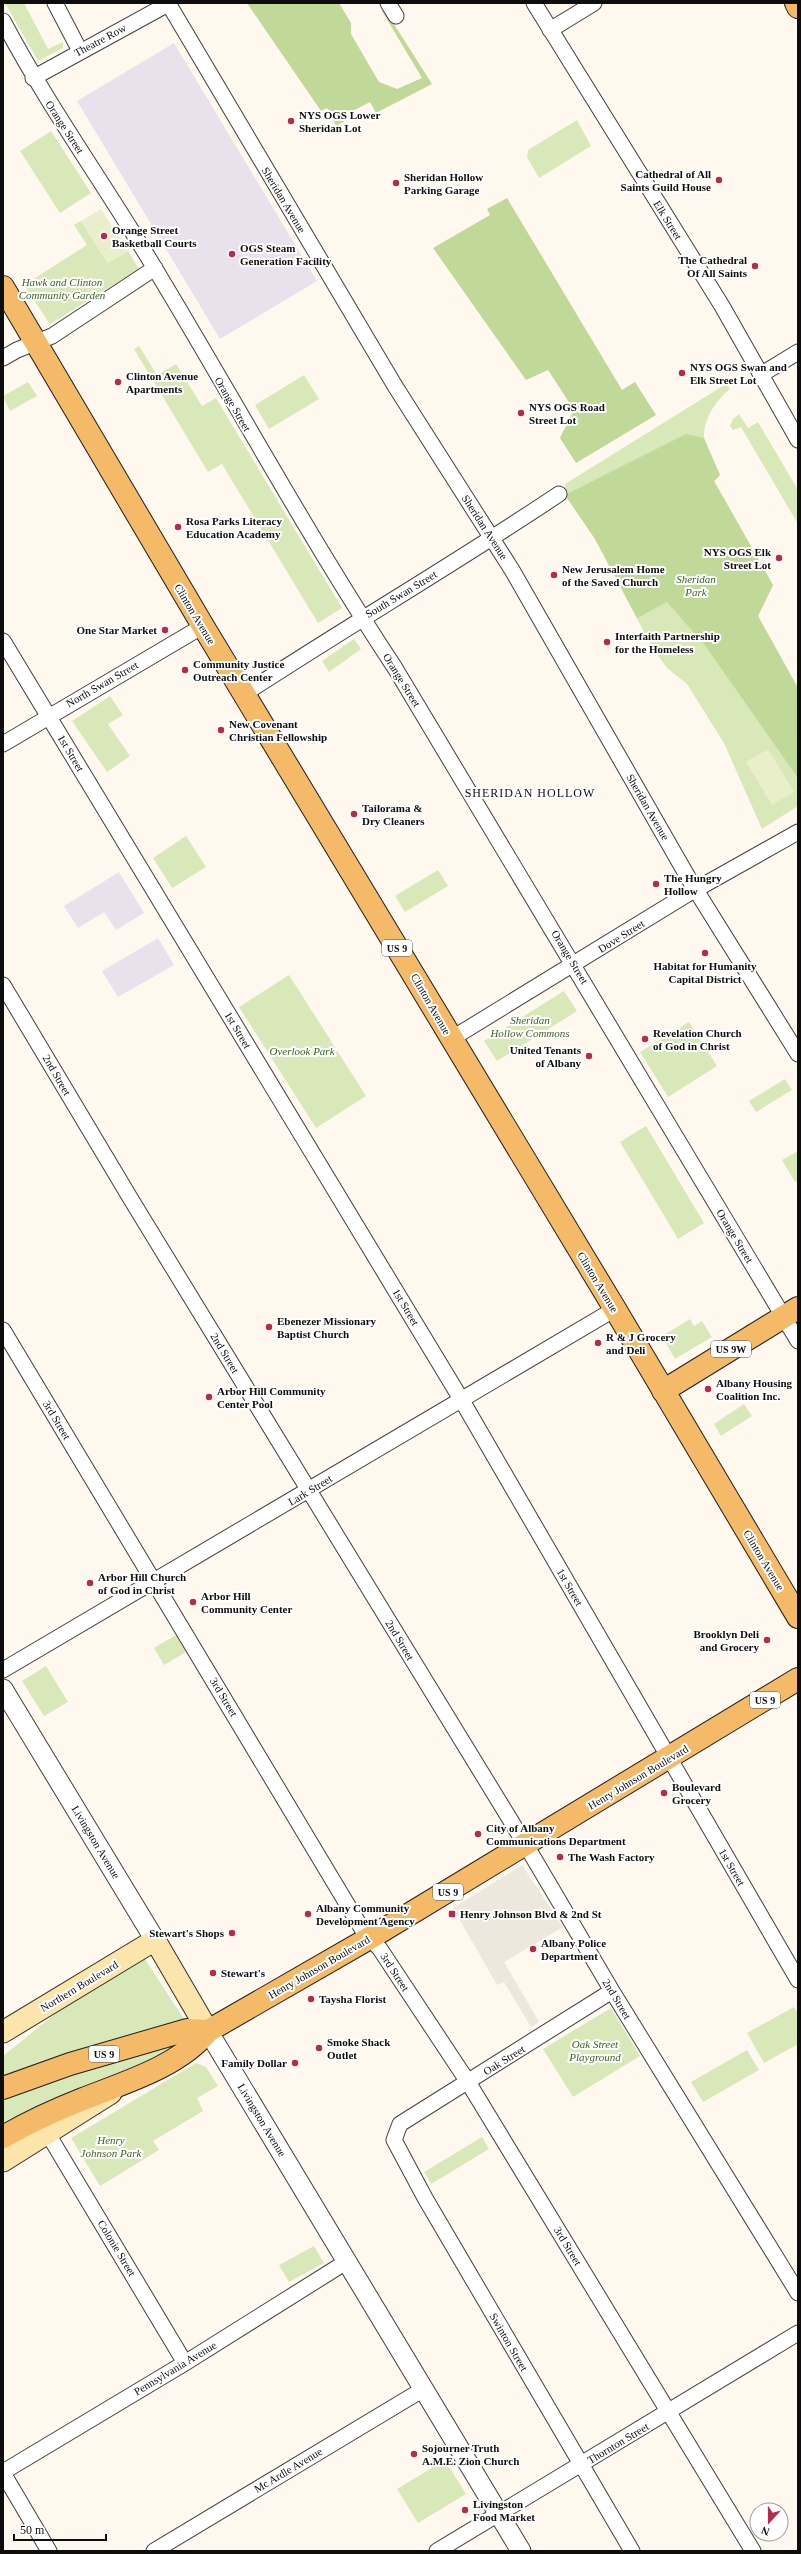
<svg xmlns="http://www.w3.org/2000/svg" width="801" height="2554" font-family="Georgia,serif">
<style>
.industrial{fill:#e9e2ec}
.green{fill:#d9e8b9}
.forest{fill:#c0d898}
.pitch{fill:#e9efca}
.plaza{fill:#eee7dd}
.lines{fill:none;stroke-linecap:round;stroke-linejoin:round}
.minor-casing{stroke:#404040;stroke-width:17}
.tertiary-casing{stroke:#404040;stroke-width:21}
.secondary-casing{stroke:#2f2f2f;stroke-width:23}
.primary-casing{stroke:#1e1e1e;stroke-width:24}
.minor{stroke:#fff;stroke-width:15}
.tertiary{stroke:#fff;stroke-width:19}
.secondary{stroke:#fce5ab;stroke-width:21}
.primary{stroke:#f4ba68;stroke-width:22}
.poi-dot{fill:#b92949;stroke:#fff;stroke-width:1.5}
.labels{text-anchor:middle;stroke-width:4;stroke-linejoin:round;paint-order:stroke}
.shield{fill:#fff;stroke:#565656;stroke-width:1}
.shield-label{font-size:10px;font-weight:bold;fill:#0d0d0d}
.street-label{font-size:11px;fill:#0d0d0d;stroke:#fff}
.poi-label{font-size:11px;font-weight:bold;fill:#0d0d0d;stroke:#fff;text-anchor:start}
.park-label{font-size:11px;font-style:italic;fill:#396320;stroke:#fff}
.neighbourhood-label{font-size:12px;letter-spacing:1px;fill:#0d0d0d;stroke:#fff}
</style>
<rect width="100%" height="100%" fill="#fef8ee"/>
<!-- industrial -->
<path class="industrial" d="M 174,43 L 317,281 L 220,339 L 77,101 Z
M 119,872 L 144,913 L 116,930 L 104,912 L 78,928 L 64,906 Z
M 158,938 L 174,965 L 118,997 L 102,971 Z"/>
<!-- green -->
<path class="green" d="M 5,3 L 24,3 L 48,49 L 63,42 L 63,48 L 38,61 Z
M 577,120 L 591,146 L 539,178 L 527,157 L 528,150 Z
M 51,131 L 91,193 L 60,213 L 20,151 Z
M 81,221 L 108,263 L 128,251 L 139,269 L 50,324 L 24,285 L 87,245 L 74,225 Z
M 139,346 L 157,375 L 176,364 L 202,406 L 216,398 L 342,608 L 318,623 L 222,464 L 208,472 L 134,349 Z
M 304,375 L 319,399 L 269,429 L 255,405 Z
M 28,382 L 37,396 L 10,411 L 3,396 Z
M 726,384 L 730,389 C 716,400 704,418 704,437 C 704,448 716,464 720,475 L 714,481 L 773,585 L 758,616 L 798,688 L 798,806 L 762,829 L 724,743 L 687,684 L 667,668 L 653,649 L 595,539 L 565,495 L 565,484 Z
M 739,414 L 748,428 L 758,422 L 798,490 L 798,524 L 741,427 L 733,430 L 730,426 L 733,419 Z
M 354,639 L 361,649 L 329,672 L 322,661 Z
M 110,696 L 123,715 L 108,724 L 130,756 L 107,772 L 72,721 Z
M 186,836 L 206,867 L 172,888 L 153,858 Z
M 438,870 L 448,886 L 405,912 L 395,896 Z
M 289,975 L 366,1096 L 316,1128 L 239,1007 Z
M 564,991 L 577,1011 L 497,1061 L 484,1041 Z
M 689,1022 L 717,1066 L 668,1097 L 640,1052 Z
M 785,1079 L 792,1090 L 756,1112 L 749,1101 Z
M 646,1126 L 704,1223 L 678,1239 L 620,1142 Z
M 798,1151 L 798,1180 L 795,1182 L 782,1160 Z
M 690,1319 L 694,1326 L 702,1321 L 712,1337 L 675,1359 L 662,1336 Z
M 744,1404 L 752,1416 L 721,1436 L 714,1424 Z
M 176,1635 L 186,1652 L 164,1665 L 154,1648 Z
M 46,1666 L 68,1702 L 44,1716 L 22,1681 Z
M 145,1959 L 186,2022 L 3,2078 L 3,2056 L 60,2010 Z
M 794,2007 L 798,2014 L 798,2044 L 764,2063 L 747,2033 Z
M 611,2008 L 640,2056 L 573,2097 L 543,2049 Z
M 188,2039 L 151,2062 L 63,2095 L 30,2109 L 3,2126 L 3,2098 L 16,2092 Z
M 747,2050 L 759,2070 L 703,2102 L 691,2082 Z
M 196,2063 L 206,2067 L 218,2086 L 197,2098 L 203,2111 L 153,2141 L 159,2150 L 100,2186 L 71,2138 Z
M 482,2137 L 489,2149 L 431,2184 L 424,2172 Z
M 314,2246 L 324,2263 L 289,2282 L 279,2265 Z
M 445,2460 L 466,2494 L 418,2523 L 397,2489 Z"/>
<!-- forest -->
<path class="forest" d="M 247,3 L 339,3 L 351,23 L 351,34 L 379,82 L 397,89 L 422,78 L 382,11 L 385,10 L 432,84 L 376,113 L 370,102 L 347,114 L 350,118 L 336,126 L 327,108 L 321,111 Z
M 507,198 L 622,390 L 635,382 L 656,415 L 576,463 L 560,438 L 574,410 L 548,370 L 526,380 L 433,248 L 490,215 L 487,209 Z
M 686,434 L 704,438 L 720,475 L 714,481 L 773,585 L 758,616 L 798,688 L 798,778 L 704,644 L 667,602 L 637,618 L 595,539 L 565,495 Z"/>
<!-- pitch -->
<path class="pitch" d="M 101,209 L 128,251 L 108,263 L 81,221 Z
M 768,749 L 794,792 L 772,805 L 746,762 Z"/>
<!-- plaza -->
<path class="plaza" d="M 522,1865 L 563,1927 L 504,1962 L 539,2022 L 531,2027 L 504,1982 L 497,1985 L 453,1908 Z"/>
<g class="lines">
<defs>
<path id="minor" d="M 55,3 L 80,51
M 168,3 L 395,386 L 512,570 L 689,879 L 798,1054
M 388,3 L 396,16
M 534,3 L 722,306 L 798,440
M 3,21 C 48,106 105,185 154,267 C 235,401 309,538 395,668 L 798,1341
M 550,30 L 594,3
M 33,78 L 168,4
M 3,358 L 17,350 L 52,336 L 155,268
M 762,374 L 798,352
M 3,641 L 461,1399 L 798,1980
M 244,694 C 348,626 456,563 559,494
M 3,744 L 203,626
M 3,985 L 132,1201 L 533,1857 L 612,1991 L 798,2293
M 451,1039 L 686,895 L 798,832
M 3,1330 L 362,1929 L 380,1949 L 468,2082 L 753,2551
M 3,1670 L 615,1309
M 612,1991 L 400,2124 L 394,2140 L 425,2198 L 632,2551
M 48,2134 L 185,2363
M 3,2472 L 185,2363 L 346,2262
M 3,2473 L 49,2551
M 154,2551 L 422,2390
M 437,2551 L 798,2333"/>
<path id="tertiary" d="M 3,1689 L 155,1940
M 208,2031 L 521,2551"/>
<path id="secondary" d="M 3,2032 L 155,1940 L 208,2031
M 3,2161 L 111,2093"/>
<path id="primary" d="M 796,3 L 798,7
M 3,287 L 203,626 L 615,1309 L 798,1617
M 663,1391 L 798,1308
M 3,2088 L 70,2064 L 187,2030 L 208,2031
M 3,2137 C 29,2122 55,2110 83,2099 C 126,2082 178,2067 208,2031 L 380,1932 L 798,1679"/>
</defs>
<!-- minor casing -->
<use href="#minor" class="minor-casing"/>
<!-- tertiary casing -->
<use href="#tertiary" class="tertiary-casing"/>
<!-- secondary casing -->
<use href="#secondary" class="secondary-casing"/>
<!-- primary casing -->
<use href="#primary" class="primary-casing"/>
<!-- minor -->
<use href="#minor" class="minor"/>
<!-- tertiary -->
<use href="#tertiary" class="tertiary"/>
<!-- secondary -->
<use href="#secondary" class="secondary"/>
<!-- primary -->
<use href="#primary" class="primary"/>
</g>
<!-- markers -->
<g class="poi-dot">
<circle cx="291" cy="121" r="4"/>
<circle cx="719" cy="180" r="4"/>
<circle cx="396" cy="183" r="4"/>
<circle cx="104" cy="236" r="4"/>
<circle cx="232" cy="254" r="4"/>
<circle cx="755" cy="266" r="4"/>
<circle cx="682" cy="373" r="4"/>
<circle cx="118" cy="382" r="4"/>
<circle cx="521" cy="413" r="4"/>
<circle cx="178" cy="527" r="4"/>
<circle cx="779" cy="558" r="4"/>
<circle cx="554" cy="575" r="4"/>
<circle cx="165" cy="630" r="4"/>
<circle cx="607" cy="642" r="4"/>
<circle cx="185" cy="670" r="4"/>
<circle cx="221" cy="730" r="4"/>
<circle cx="354" cy="814" r="4"/>
<circle cx="656" cy="884" r="4"/>
<circle cx="705" cy="953" r="4"/>
<circle cx="645" cy="1039" r="4"/>
<circle cx="589" cy="1056" r="4"/>
<circle cx="269" cy="1327" r="4"/>
<circle cx="598" cy="1343" r="4"/>
<circle cx="708" cy="1389" r="4"/>
<circle cx="209" cy="1397" r="4"/>
<circle cx="90" cy="1583" r="4"/>
<circle cx="193" cy="1602" r="4"/>
<circle cx="767" cy="1640" r="4"/>
<circle cx="664" cy="1793" r="4"/>
<circle cx="478" cy="1834" r="4"/>
<circle cx="560" cy="1857" r="4"/>
<circle cx="308" cy="1914" r="4"/>
<rect x="448" y="1910" width="8" height="8" rx="2"/>
<circle cx="232" cy="1933" r="4"/>
<circle cx="533" cy="1949" r="4"/>
<circle cx="213" cy="1973" r="4"/>
<circle cx="311" cy="1999" r="4"/>
<circle cx="319" cy="2048" r="4"/>
<circle cx="295" cy="2063" r="4"/>
<circle cx="414" cy="2454" r="4"/>
<circle cx="465" cy="2510" r="4"/>
</g>
<g class="labels">
<!-- shield labels -->
<g class="shield">
<rect x="382" y="940" width="30" height="16" rx="3"/>
<rect x="711" y="1341" width="40" height="16" rx="3"/>
<rect x="750" y="1692" width="30" height="16" rx="3"/>
<rect x="433" y="1884" width="30" height="16" rx="3"/>
<rect x="89" y="2046" width="30" height="16" rx="3"/>
</g>
<g class="shield-label">
<text x="397" y="952">US 9</text>
<text x="731" y="1353">US 9W</text>
<text x="765" y="1704">US 9</text>
<text x="448" y="1896">US 9</text>
<text x="104" y="2058">US 9</text>
</g>
<!-- street labels -->
<g class="street-label">
<text transform="translate(100 40) rotate(-28)" y="4">Theatre Row</text>
<text transform="translate(65 127) rotate(57)" y="4">Orange Street</text>
<text transform="translate(284 200) rotate(59)" y="4">Sheridan Avenue</text>
<text transform="translate(668 220) rotate(58)" y="4">Elk Street</text>
<text transform="translate(233 404) rotate(60)" y="4">Orange Street</text>
<text transform="translate(485 527) rotate(57)" y="4">Sheridan Avenue</text>
<text transform="translate(401 594) rotate(-31)" y="4">South Swan Street</text>
<text transform="translate(195 614) rotate(59)" y="4">Clinton Avenue</text>
<text transform="translate(402 680) rotate(58)" y="4">Orange Street</text>
<text transform="translate(102 684) rotate(-30)" y="4">North Swan Street</text>
<text transform="translate(71 753) rotate(59)" y="4">1st Street</text>
<text transform="translate(648 807) rotate(60)" y="4">Sheridan Avenue</text>
<text transform="translate(621 936) rotate(-32)" y="4">Dove Street</text>
<text transform="translate(570 957) rotate(59)" y="4">Orange Street</text>
<text transform="translate(431 1004) rotate(60)" y="4">Clinton Avenue</text>
<text transform="translate(238 1030) rotate(59)" y="4">1st Street</text>
<text transform="translate(57 1075) rotate(60)" y="4">2nd Street</text>
<text transform="translate(735 1236) rotate(59)" y="4">Orange Street</text>
<text transform="translate(598 1282) rotate(59)" y="4">Clinton Avenue</text>
<text transform="translate(406 1307) rotate(59)" y="4">1st Street</text>
<text transform="translate(225 1353) rotate(59)" y="4">2nd Street</text>
<text transform="translate(57 1420) rotate(59)" y="4">3rd Street</text>
<text transform="translate(310 1490) rotate(-31)" y="4">Lark Street</text>
<text transform="translate(764 1560) rotate(59)" y="4">Clinton Avenue</text>
<text transform="translate(570 1587) rotate(60)" y="4">1st Street</text>
<text transform="translate(400 1640) rotate(59)" y="4">2nd Street</text>
<text transform="translate(224 1697) rotate(59)" y="4">3rd Street</text>
<text transform="translate(638 1777) rotate(-31)" y="4">Henry Johnson Boulevard</text>
<text transform="translate(96 1842) rotate(59)" y="4">Livingston Avenue</text>
<text transform="translate(732 1867) rotate(60)" y="4">1st Street</text>
<text transform="translate(319 1967) rotate(-30)" y="4">Henry Johnson Boulevard</text>
<text transform="translate(395 1972) rotate(57)" y="4">3rd Street</text>
<text transform="translate(79 1986) rotate(-31)" y="4">Northern Boulevard</text>
<text transform="translate(617 1999) rotate(59)" y="4">2nd Street</text>
<text transform="translate(504 2060) rotate(-32)" y="4">Oak Street</text>
<text transform="translate(262 2120) rotate(59)" y="4">Livingston Avenue</text>
<text transform="translate(568 2246) rotate(59)" y="4">3rd Street</text>
<text transform="translate(117 2248) rotate(59)" y="4">Colonie Street</text>
<text transform="translate(509 2342) rotate(60)" y="4">Swinton Street</text>
<text transform="translate(175 2368) rotate(-31)" y="4">Pennsylvania Avenue</text>
<text transform="translate(618 2443) rotate(-31)" y="4">Thornton Street</text>
<text transform="translate(288 2470) rotate(-31)" y="4">Mc Ardle Avenue</text>
</g>
<!-- poi labels -->
<g class="poi-label">
<text x="299" y="119">NYS OGS Lower<tspan x="299" dy="13">Sheridan Lot</tspan></text>
<text x="711" y="178" text-anchor="end">Cathedral of All<tspan x="711" dy="13">Saints Guild House</tspan></text>
<text x="404" y="181">Sheridan Hollow<tspan x="404" dy="13">Parking Garage</tspan></text>
<text x="112" y="234">Orange Street<tspan x="112" dy="13">Basketball Courts</tspan></text>
<text x="240" y="252">OGS Steam<tspan x="240" dy="13">Generation Facility</tspan></text>
<text x="747" y="264" text-anchor="end">The Cathedral<tspan x="747" dy="13">Of All Saints</tspan></text>
<text x="690" y="371">NYS OGS Swan and<tspan x="690" dy="13">Elk Street Lot</tspan></text>
<text x="126" y="380">Clinton Avenue<tspan x="126" dy="13">Apartments</tspan></text>
<text x="529" y="411">NYS OGS Road<tspan x="529" dy="13">Street Lot</tspan></text>
<text x="186" y="525">Rosa Parks Literacy<tspan x="186" dy="13">Education Academy</tspan></text>
<text x="771" y="556" text-anchor="end">NYS OGS Elk<tspan x="771" dy="13">Street Lot</tspan></text>
<text x="562" y="573">New Jerusalem Home<tspan x="562" dy="13">of the Saved Church</tspan></text>
<text x="157" y="634" text-anchor="end">One Star Market</text>
<text x="615" y="640">Interfaith Partnership<tspan x="615" dy="13">for the Homeless</tspan></text>
<text x="193" y="668">Community Justice<tspan x="193" dy="13">Outreach Center</tspan></text>
<text x="229" y="728">New Covenant<tspan x="229" dy="13">Christian Fellowship</tspan></text>
<text x="362" y="812">Tailorama &amp;<tspan x="362" dy="13">Dry Cleaners</tspan></text>
<text x="664" y="882">The Hungry<tspan x="664" dy="13">Hollow</tspan></text>
<text x="705" y="970" text-anchor="middle">Habitat for Humanity<tspan x="705" dy="13">Capital District</tspan></text>
<text x="653" y="1037">Revelation Church<tspan x="653" dy="13">of God in Christ</tspan></text>
<text x="581" y="1054" text-anchor="end">United Tenants<tspan x="581" dy="13">of Albany</tspan></text>
<text x="277" y="1325">Ebenezer Missionary<tspan x="277" dy="13">Baptist Church</tspan></text>
<text x="606" y="1341">R &amp; J Grocery<tspan x="606" dy="13">and Deli</tspan></text>
<text x="716" y="1387">Albany Housing<tspan x="716" dy="13">Coalition Inc.</tspan></text>
<text x="217" y="1395">Arbor Hill Community<tspan x="217" dy="13">Center Pool</tspan></text>
<text x="98" y="1581">Arbor Hill Church<tspan x="98" dy="13">of God in Christ</tspan></text>
<text x="201" y="1600">Arbor Hill<tspan x="201" dy="13">Community Center</tspan></text>
<text x="759" y="1638" text-anchor="end">Brooklyn Deli<tspan x="759" dy="13">and Grocery</tspan></text>
<text x="672" y="1791">Boulevard<tspan x="672" dy="13">Grocery</tspan></text>
<text x="486" y="1832">City of Albany<tspan x="486" dy="13">Communications Department</tspan></text>
<text x="568" y="1861">The Wash Factory</text>
<text x="316" y="1912">Albany Community<tspan x="316" dy="13">Development Agency</tspan></text>
<text x="460" y="1918">Henry Johnson Blvd &amp; 2nd St</text>
<text x="224" y="1937" text-anchor="end">Stewart's Shops</text>
<text x="541" y="1947">Albany Police<tspan x="541" dy="13">Department</tspan></text>
<text x="221" y="1977">Stewart's</text>
<text x="319" y="2003">Taysha Florist</text>
<text x="327" y="2046">Smoke Shack<tspan x="327" dy="13">Outlet</tspan></text>
<text x="287" y="2067" text-anchor="end">Family Dollar</text>
<text x="422" y="2452">Sojourner Truth<tspan x="422" dy="13">A.M.E. Zion Church</tspan></text>
<text x="473" y="2508">Livingston<tspan x="473" dy="13">Food Market</tspan></text>
</g>
<!-- park labels -->
<g class="park-label">
<text x="62" y="286">Hawk and Clinton<tspan x="62" dy="13">Community Garden</tspan></text>
<text x="696" y="583">Sheridan<tspan x="696" dy="13">Park</tspan></text>
<text x="530" y="1024">Sheridan<tspan x="530" dy="13">Hollow Commons</tspan></text>
<text x="302" y="1055">Overlook Park</text>
<text x="595" y="2048">Oak Street<tspan x="595" dy="13">Playground</tspan></text>
<text x="111" y="2144">Henry<tspan x="111" dy="13">Johnson Park</tspan></text>
</g>
<!-- neighbourhood labels -->
<g class="neighbourhood-label">
<text x="530" y="797">SHERIDAN HOLLOW</text>
</g>
</g>
<!-- border -->
<rect width="801" height="2554" fill="none" stroke="#0d0d0d" stroke-width="8"/>
<!-- north arrow -->
<g transform="translate(769 2522) rotate(201)"><circle r="19" fill="#ffffff" stroke="#9e9e9e"/>
<path d="M0-3L7 15L0 10L-7 15Z" fill="#b92949"/>
<text y="-6" font-size="11" font-weight="bold" text-anchor="middle" fill="#0d0d0d">N</text>
</g>
<!-- scale -->
<path d="M14 2534v6h92v-6" fill="none" stroke="#0d0d0d" stroke-width="2"/>
<text x="20" y="2534" font-size="12" fill="#0d0d0d" stroke="#ffffff" stroke-width="3" paint-order="stroke">50 m</text>
</svg>
